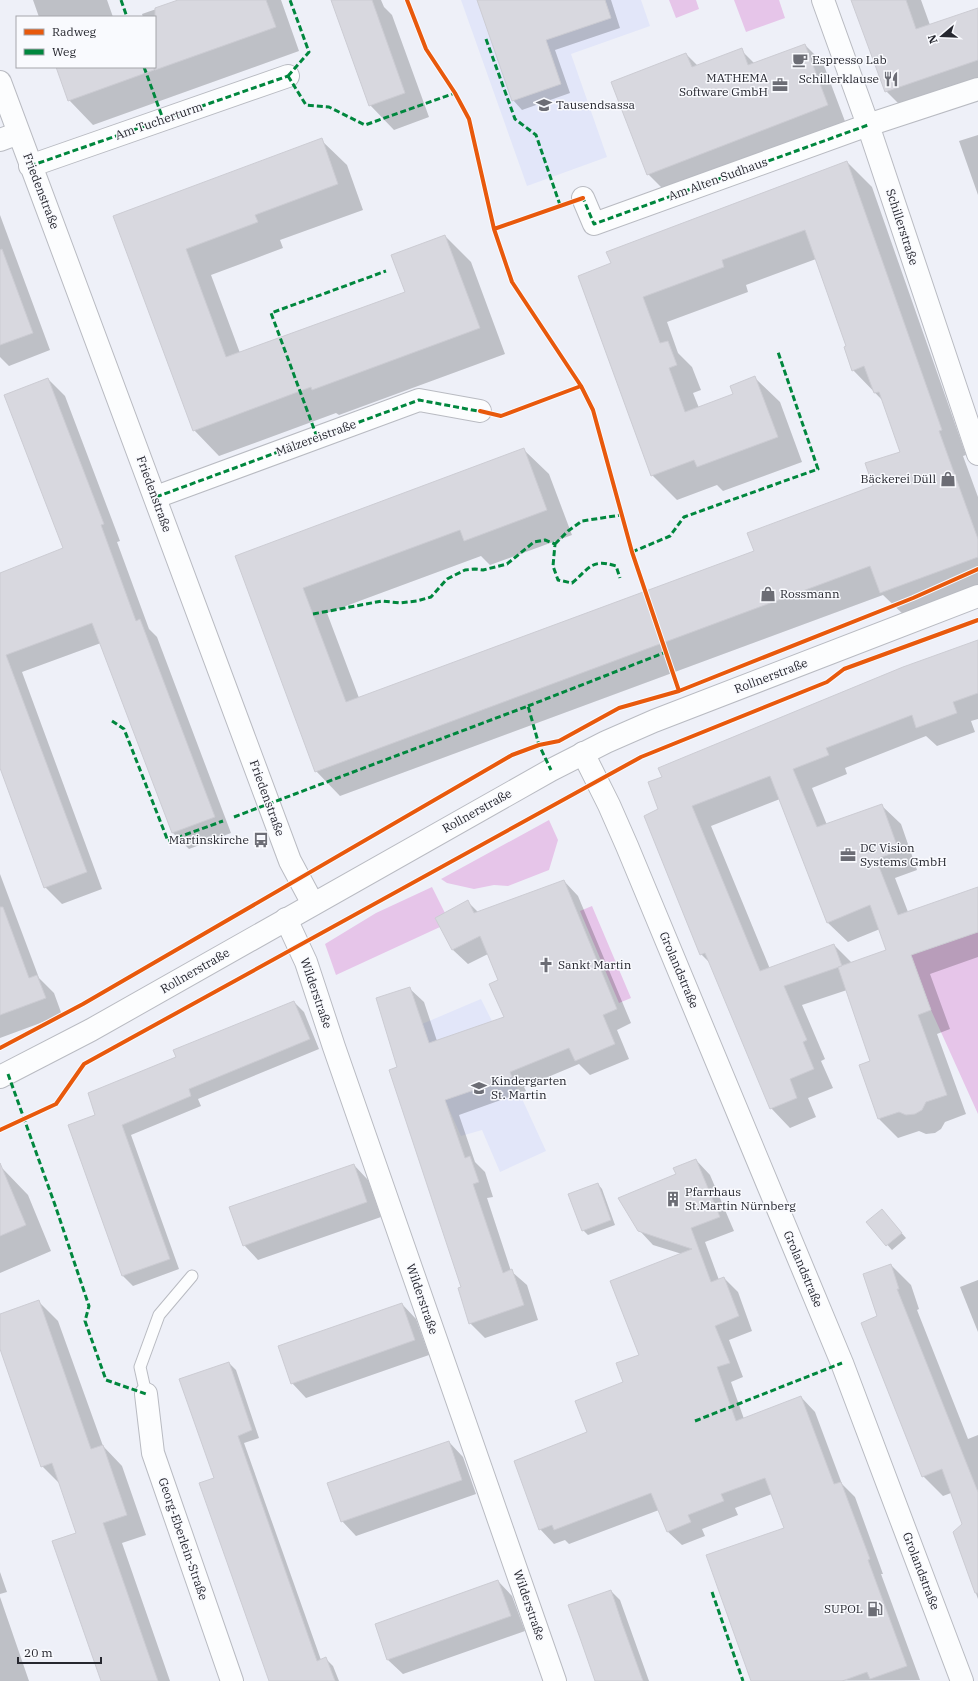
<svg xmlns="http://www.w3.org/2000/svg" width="978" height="1681" font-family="'IBM Plex Serif',serif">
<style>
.built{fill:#e2e6f9}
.green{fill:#e6c5e9}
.shadow{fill:#0003;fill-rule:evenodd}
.building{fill:#d8d8df;stroke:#ccccd3}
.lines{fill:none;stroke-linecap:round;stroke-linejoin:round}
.service-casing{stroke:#b9bbc2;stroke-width:13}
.minor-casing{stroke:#b9bbc2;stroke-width:24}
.tertiary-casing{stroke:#b9bbc2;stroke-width:24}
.service{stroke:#fcfdfe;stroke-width:11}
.minor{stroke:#fcfdfe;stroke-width:22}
.tertiary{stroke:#fcfdfe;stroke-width:22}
.quiet{stroke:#00873e;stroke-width:3;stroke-dasharray:6 3;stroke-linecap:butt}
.cycleway-casing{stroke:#f9fafe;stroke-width:6}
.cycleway{stroke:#e8590c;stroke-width:4}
.labels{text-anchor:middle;stroke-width:3;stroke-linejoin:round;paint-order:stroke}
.poi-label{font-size:12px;fill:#26272f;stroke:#f9fafe;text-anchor:start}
.street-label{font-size:12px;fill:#26272f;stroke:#f9fafe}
</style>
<rect width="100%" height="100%" fill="#eef0f8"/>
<!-- built -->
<path class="built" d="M 461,0 L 641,0 L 650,26 L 571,54 L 607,157 L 527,186 Z
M 481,999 L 492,1021 L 512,1077 L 546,1151 L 500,1172 L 482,1130 L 461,1136 L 445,1100 L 422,1024 Z"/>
<!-- green -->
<path class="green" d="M 669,0 L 696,0 L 699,9 L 676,18 Z
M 734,0 L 779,0 L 785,18 L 746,32 Z
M 549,820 L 558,840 L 549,870 L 508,886 L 494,885 L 474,889 L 447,883 L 441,879 Z
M 432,887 L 445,913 L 435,918 L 440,927 L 336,975 L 325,944 L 376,913 Z
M 592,906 L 631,998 L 619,1003 L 580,911 Z
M 978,932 L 978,1114 L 931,1010 L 911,955 Z"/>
<!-- shadow -->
<path class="shadow" d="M 33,0 L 107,0 L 113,17 L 39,17 Z
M 182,0 L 281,0 L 299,51 L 93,125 L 69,100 L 57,67 L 155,67 L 155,17 L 143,17 L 142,14 Z
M 332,0 L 381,0 L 384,7 L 392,15 L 429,117 L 394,130 L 370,105 Z
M 478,0 L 611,0 L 620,28 L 555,50 L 570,93 L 522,110 L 513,100 Z
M 853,0 L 921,0 L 930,25 L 978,9 L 978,93 L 911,116 L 886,91 Z
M 805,45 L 823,63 L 846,124 L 667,193 L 648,174 L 686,54 L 698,66 L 741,50 L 755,64 Z
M 978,135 L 978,195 L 959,141 Z
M 321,140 L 347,165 L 363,210 L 280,240 L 283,248 L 211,275 L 240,353 L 406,293 L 445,236 L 471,262 L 505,354 L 339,415 L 336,413 L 219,456 L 194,430 L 114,216 Z
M 847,162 L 872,187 L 966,455 L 963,456 L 978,497 L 978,591 L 906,617 L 883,595 L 340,796 L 316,771 L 236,556 L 524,450 L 549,474 L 572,535 L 490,565 L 481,556 L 327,613 L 359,698 L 755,552 L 874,487 L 901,452 L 883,401 L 853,370 L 848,347 L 816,259 L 746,285 L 748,292 L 667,322 L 678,353 L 692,367 L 701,390 L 693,393 L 699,408 L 734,395 L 755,378 L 780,402 L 802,462 L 723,491 L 717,485 L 677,500 L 652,475 L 612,264 Z
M 0,215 L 50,350 L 9,366 L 0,357 Z
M 48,379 L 65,396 L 120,541 L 117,542 L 149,629 L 157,637 L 231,833 L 189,849 L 173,833 L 101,643 L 22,672 L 102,889 L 62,904 L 45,887 L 0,765 L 0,574 L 65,549 Z
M 978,641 L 978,719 L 971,721 L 975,732 L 937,746 L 926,736 L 845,768 L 847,774 L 812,788 L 827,825 L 881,805 L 901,824 L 917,870 L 895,878 L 908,912 L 978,888 L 978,957 L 930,974 L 950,1029 L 937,1034 L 966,1114 L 945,1122 L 941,1129 L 935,1133 L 926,1134 L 919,1131 L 898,1138 L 879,1119 L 860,1065 L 871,1061 L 847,990 L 802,1005 L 825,1059 L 821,1061 L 833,1088 L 808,1098 L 816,1117 L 790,1128 L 771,1108 L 711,964 L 701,954 L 645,817 ZM 780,799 L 828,923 L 848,942 L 880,929 L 887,951 L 852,963 L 834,945 L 770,969 L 711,826 Z
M 0,874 L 39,978 L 54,993 L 62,1015 L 0,1038 Z
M 564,881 L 578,896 L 631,1023 L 617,1030 L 629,1059 L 590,1075 L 579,1064 L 524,1087 L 526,1091 L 459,1115 L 475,1162 L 485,1172 L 493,1197 L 487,1198 L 511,1271 L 527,1285 L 538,1320 L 485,1338 L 470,1323 L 463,1287 L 399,1068 L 409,988 L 424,1002 L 437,1041 L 505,1018 L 499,980 L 488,954 L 468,964 L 453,950 L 468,902 L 479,913 Z
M 294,1002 L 304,1012 L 319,1049 L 198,1099 L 201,1106 L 131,1135 L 179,1269 L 133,1286 L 122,1275 L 97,1116 L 177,1057 Z
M 696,1160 L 710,1175 L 734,1231 L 705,1242 L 719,1280 L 724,1278 L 738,1292 L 752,1331 L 729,1340 L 743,1377 L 731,1382 L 744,1419 L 801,1397 L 815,1412 L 842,1484 L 855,1497 L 883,1574 L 881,1574 L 920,1680 L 752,1681 L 785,1528 L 772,1494 L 735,1508 L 738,1515 L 702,1529 L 705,1536 L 682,1545 L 667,1531 L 659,1510 L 569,1544 L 565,1540 L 554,1544 L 540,1529 L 588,1433 L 624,1383 L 640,1355 L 682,1254 L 653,1245 L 639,1230 L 677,1175 Z
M 354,1165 L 368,1180 L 381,1217 L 258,1260 L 244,1245 Z
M 3,1169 L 28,1195 L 51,1251 L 0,1273 L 0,1170 Z
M 598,1184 L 602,1189 L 615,1225 L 588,1235 L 583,1230 Z
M 886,1215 L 906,1238 L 892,1250 L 867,1222 Z
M 891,1265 L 911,1285 L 919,1309 L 917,1310 L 968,1439 L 978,1435 L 978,1599 L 954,1533 L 963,1524 L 951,1493 L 943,1496 L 923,1476 L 879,1317 Z
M 978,1280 L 978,1332 L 960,1287 Z
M 38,1301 L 58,1321 L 103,1446 L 122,1466 L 146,1535 L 122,1543 L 170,1681 L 102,1681 L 78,1534 L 61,1485 L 42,1466 L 0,1347 L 0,1315 Z
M 402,1304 L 416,1319 L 429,1355 L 306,1398 L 292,1383 Z
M 229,1363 L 236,1370 L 259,1438 L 244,1443 L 321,1660 L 326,1659 L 333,1666 L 339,1681 L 271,1681 L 215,1479 Z
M 449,1442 L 463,1457 L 476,1494 L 356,1536 L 342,1521 Z
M 0,1572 L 7,1592 L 0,1594 Z
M 498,1581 L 512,1596 L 525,1631 L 403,1674 L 388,1660 L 376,1625 Z
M 611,1591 L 620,1600 L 649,1681 L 596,1681 Z
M 0,1597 L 29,1681 L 0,1681 Z"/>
<!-- building -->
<path class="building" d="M 178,0 L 266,0 L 276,27 L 155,70 L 155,8 Z
M 331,0 L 372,0 L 405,93 L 369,106 Z
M 477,0 L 605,0 L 611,18 L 546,40 L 561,84 L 512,101 Z
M 851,0 L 906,0 L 916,29 L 978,8 L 978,60 L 885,92 Z
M 805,44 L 828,105 L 647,175 L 611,82 L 686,53 L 692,67 L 742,48 L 748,65 Z
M 56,67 L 154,67 L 154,70 L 68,101 Z
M 322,138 L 338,184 L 255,215 L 258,222 L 186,249 L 226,357 L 405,292 L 391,255 L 445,235 L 480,328 L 312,390 L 311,387 L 193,431 L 113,216 Z
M 847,161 L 942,430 L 939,431 L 978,539 L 978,557 L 880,593 L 870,566 L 315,772 L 235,556 L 524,448 L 547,510 L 464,541 L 460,530 L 303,588 L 346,702 L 754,551 L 747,533 L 873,486 L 865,463 L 900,452 L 879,392 L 874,393 L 864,366 L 852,371 L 844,347 L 846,346 L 805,230 L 722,260 L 724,267 L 643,297 L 660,343 L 668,341 L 677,365 L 669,368 L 685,412 L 733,394 L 730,386 L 755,376 L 778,437 L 697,467 L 694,460 L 651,476 L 578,276 L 611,263 L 606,252 Z
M 2,249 L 33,333 L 0,345 L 0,250 Z
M 48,378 L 104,524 L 101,525 L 136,621 L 140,619 L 215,817 L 172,833 L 92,623 L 6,655 L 87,872 L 44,888 L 0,768 L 0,573 L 63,548 L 4,395 Z
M 978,640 L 978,693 L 953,702 L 957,713 L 916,728 L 912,715 L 826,748 L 829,755 L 793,769 L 817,827 L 882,804 L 899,851 L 876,859 L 898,915 L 978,887 L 978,932 L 911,955 L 931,1010 L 918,1015 L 947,1095 L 926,1102 L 922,1110 L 915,1114 L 906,1115 L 899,1112 L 878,1119 L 859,1065 L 870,1061 L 838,967 L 886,950 L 870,905 L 827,923 L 770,776 L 692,806 L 760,971 L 834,944 L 842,966 L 784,986 L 807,1040 L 803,1042 L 814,1069 L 790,1079 L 797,1098 L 770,1109 L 705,953 L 700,955 L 644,816 L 658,809 L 648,782 L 662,777 L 658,768 L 687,756 L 903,667 Z
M 564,880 L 617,1009 L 603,1015 L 615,1044 L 575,1061 L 569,1048 L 510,1072 L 512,1077 L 445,1100 L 465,1158 L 470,1156 L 479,1182 L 473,1184 L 503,1273 L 512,1269 L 524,1305 L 469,1324 L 458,1288 L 461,1287 L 389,1070 L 397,1067 L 376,998 L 410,987 L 429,1043 L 504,1017 L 489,984 L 498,980 L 480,936 L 452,950 L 435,918 L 468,900 L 474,913 Z
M 0,907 L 3,907 L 29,978 L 37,975 L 46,998 L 0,1015 Z
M 294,1001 L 310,1039 L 189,1089 L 191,1096 L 122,1125 L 170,1259 L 122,1276 L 68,1125 L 95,1115 L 88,1093 L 176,1057 L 173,1050 Z
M 696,1159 L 720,1217 L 691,1228 L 711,1282 L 724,1277 L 739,1316 L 715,1326 L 730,1363 L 717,1367 L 736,1421 L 801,1396 L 834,1484 L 841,1482 L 870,1559 L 868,1560 L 907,1666 L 870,1679 L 867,1672 L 842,1681 L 751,1681 L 706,1555 L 784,1528 L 765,1478 L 721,1494 L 724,1501 L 688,1515 L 691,1522 L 667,1532 L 651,1493 L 554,1530 L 552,1525 L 539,1530 L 514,1461 L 587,1432 L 575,1401 L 623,1382 L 616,1363 L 639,1355 L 610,1281 L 692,1249 L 638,1231 L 618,1198 L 676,1174 L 673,1168 Z
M 0,1163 L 26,1225 L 0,1236 Z
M 354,1164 L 367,1202 L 243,1246 L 229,1207 Z
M 598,1183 L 611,1220 L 582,1231 L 568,1194 Z
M 882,1209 L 902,1233 L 886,1246 L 866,1222 Z
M 891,1264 L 899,1289 L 897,1289 L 978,1492 L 978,1593 L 975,1593 L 953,1532 L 962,1524 L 942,1469 L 922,1477 L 861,1323 L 877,1316 L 863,1274 Z
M 39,1300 L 91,1449 L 103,1445 L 127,1515 L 103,1523 L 158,1681 L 101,1681 L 52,1541 L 76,1533 L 52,1463 L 41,1467 L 0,1349 L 0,1314 Z
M 402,1303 L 415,1340 L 291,1384 L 278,1346 Z
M 229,1362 L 252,1430 L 238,1436 L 317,1661 L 326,1657 L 335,1681 L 269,1681 L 199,1483 L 214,1478 L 179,1379 Z
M 449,1441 L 462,1480 L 341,1522 L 327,1483 Z
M 498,1580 L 511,1616 L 387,1660 L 375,1624 Z
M 611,1590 L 622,1623 L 643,1681 L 595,1681 L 580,1638 L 568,1605 Z"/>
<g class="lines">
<defs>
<path id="service" d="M 146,1394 L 140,1367 L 159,1315 L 192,1276"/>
<path id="minor" d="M 823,0 L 868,125 L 978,454
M 0,82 L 290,861 L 313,904
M 0,140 L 19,133
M 30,166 L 288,76
M 583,198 L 594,224 L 868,125 L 978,89
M 156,497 L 419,400 L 480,411
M 583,753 L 609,805 L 627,846 L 842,1363 L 962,1681
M 286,919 L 306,962 L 334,1047 L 555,1681
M 146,1394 L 153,1453 L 232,1681"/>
<path id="tertiary" d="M 0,1077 L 91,1030 L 551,770 L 606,742 L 654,721 L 978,596"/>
</defs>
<!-- service casing -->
<use href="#service" class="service-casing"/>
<!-- minor casing -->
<use href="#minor" class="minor-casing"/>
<!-- tertiary casing -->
<use href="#tertiary" class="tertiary-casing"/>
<!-- service -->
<use href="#service" class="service"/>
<!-- minor -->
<use href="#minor" class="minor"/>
<!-- tertiary -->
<use href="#tertiary" class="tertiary"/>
<!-- quiet -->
<path class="quiet" d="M 121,0 L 127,17
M 486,39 L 515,119 L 536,135 L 560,205
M 144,67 L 163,119
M 288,76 L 306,105 L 329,107 L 365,125 L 455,93
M 288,76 L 309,52 L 290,0
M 30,166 L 288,76
M 581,199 L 583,198 L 594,224 L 868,125
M 317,437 L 271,313 L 386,271
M 156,497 L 419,400 L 483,412
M 555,544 L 568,531 L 582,521 L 621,515
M 632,552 L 670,536 L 684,517 L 818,469 L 778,352
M 313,614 L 382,601 L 400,603 L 417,601 L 431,597 L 447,579 L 465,570 L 475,569 L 483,570 L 507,564 L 534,542 L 545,540 L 555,544 L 553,566 L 558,580 L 572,583 C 589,569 591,558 616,566 L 620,578
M 528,706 L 666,652
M 112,721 L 124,729 L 168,841 L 223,821
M 234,817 L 528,706 L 539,745 L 551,770
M 8,1074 L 55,1205 L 89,1306 L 85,1321 L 106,1380 L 146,1394
M 695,1421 L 842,1363
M 712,1592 L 743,1681"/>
<defs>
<path id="cycleway" d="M 407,0 L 426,49 L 455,93 L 469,119 L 494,229 L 512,282 L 581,386 L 593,410 L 632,552 L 679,691
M 494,229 L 583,198
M 480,411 L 501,416 L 581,386
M 0,1048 L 83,1004 L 512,755 L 539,745 L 559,741 L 619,708 L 679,691 L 913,598 L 978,569
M 0,1130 L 56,1104 L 84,1064 L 641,757 L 827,682 L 844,669 L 978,620"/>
</defs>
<!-- cycleway casing -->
<use href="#cycleway" class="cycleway-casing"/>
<!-- cycleway -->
<use href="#cycleway" class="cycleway"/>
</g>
<!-- icons -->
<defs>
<symbol id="cafe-bare" viewBox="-9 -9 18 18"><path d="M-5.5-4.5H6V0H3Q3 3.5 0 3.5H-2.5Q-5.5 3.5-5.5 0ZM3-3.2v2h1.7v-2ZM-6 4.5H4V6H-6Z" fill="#6c6d75" stroke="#f9fafe" stroke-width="2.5" paint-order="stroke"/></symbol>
<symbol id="restaurant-bare" viewBox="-9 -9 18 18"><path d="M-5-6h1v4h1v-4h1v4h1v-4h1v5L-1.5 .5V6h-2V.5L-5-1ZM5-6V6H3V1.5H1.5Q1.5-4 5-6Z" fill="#6c6d75" stroke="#f9fafe" stroke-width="2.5" paint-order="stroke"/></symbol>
<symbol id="office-bare" viewBox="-9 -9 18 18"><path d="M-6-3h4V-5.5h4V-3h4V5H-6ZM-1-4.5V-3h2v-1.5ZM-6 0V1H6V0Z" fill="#6c6d75" stroke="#f9fafe" stroke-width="2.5" paint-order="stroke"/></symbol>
<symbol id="school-bare" viewBox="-9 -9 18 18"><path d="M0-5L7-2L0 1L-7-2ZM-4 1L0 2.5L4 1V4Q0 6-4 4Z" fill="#6c6d75" stroke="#f9fafe" stroke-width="2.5" paint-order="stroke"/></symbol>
<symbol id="shop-bare" viewBox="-9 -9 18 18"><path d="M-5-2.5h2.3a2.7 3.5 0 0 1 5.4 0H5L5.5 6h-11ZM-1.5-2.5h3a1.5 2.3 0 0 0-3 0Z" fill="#6c6d75" stroke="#f9fafe" stroke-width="2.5" paint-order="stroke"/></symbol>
<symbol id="bus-bare" viewBox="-9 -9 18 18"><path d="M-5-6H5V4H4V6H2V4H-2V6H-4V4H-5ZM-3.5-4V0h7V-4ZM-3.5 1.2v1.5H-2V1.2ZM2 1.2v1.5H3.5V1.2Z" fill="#6c6d75" stroke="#f9fafe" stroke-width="2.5" paint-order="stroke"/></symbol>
<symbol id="church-bare" viewBox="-9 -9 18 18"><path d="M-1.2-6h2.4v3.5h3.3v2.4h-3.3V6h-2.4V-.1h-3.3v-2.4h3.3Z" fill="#6c6d75" stroke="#f9fafe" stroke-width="2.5" paint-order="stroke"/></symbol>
<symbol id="building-bare" viewBox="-9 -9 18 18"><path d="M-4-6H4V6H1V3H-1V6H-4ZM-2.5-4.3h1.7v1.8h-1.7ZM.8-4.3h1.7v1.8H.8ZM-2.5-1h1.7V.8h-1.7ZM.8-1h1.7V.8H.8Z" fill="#6c6d75" stroke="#f9fafe" stroke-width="2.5" paint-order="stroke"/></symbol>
<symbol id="fuel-bare" viewBox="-9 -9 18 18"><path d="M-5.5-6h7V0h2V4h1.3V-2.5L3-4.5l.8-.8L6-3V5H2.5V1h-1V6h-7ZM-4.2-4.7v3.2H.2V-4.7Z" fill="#6c6d75" stroke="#f9fafe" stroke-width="2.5" paint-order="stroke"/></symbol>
</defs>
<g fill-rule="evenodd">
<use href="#cafe-bare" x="789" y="49" width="22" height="22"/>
<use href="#restaurant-bare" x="880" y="68" width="22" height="22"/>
<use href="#office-bare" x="769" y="74" width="22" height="22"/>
<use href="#school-bare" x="533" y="94" width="22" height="22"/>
<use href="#shop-bare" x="937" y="468" width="22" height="22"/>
<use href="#shop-bare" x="757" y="583" width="22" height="22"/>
<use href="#bus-bare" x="250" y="829" width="22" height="22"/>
<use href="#office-bare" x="837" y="844" width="22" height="22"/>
<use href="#church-bare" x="535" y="954" width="22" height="22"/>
<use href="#school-bare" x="468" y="1077" width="22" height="22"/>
<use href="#building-bare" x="662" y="1188" width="22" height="22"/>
<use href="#fuel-bare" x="864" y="1598" width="22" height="22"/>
</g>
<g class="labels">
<!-- poi labels -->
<g class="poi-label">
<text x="812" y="64">Espresso Lab</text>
<text x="768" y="82" text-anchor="end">MATHEMA<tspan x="768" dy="14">Software GmbH</tspan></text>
<text x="879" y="83" text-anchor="end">Schillerklause</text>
<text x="556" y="109">Tausendsassa</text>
<text x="936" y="483" text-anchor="end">Bäckerei Düll</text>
<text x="780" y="598">Rossmann</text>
<text x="249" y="844" text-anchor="end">Martinskirche</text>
<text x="860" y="852">DC Vision<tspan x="860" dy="14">Systems GmbH</tspan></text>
<text x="558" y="969">Sankt Martin</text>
<text x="491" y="1085">Kindergarten<tspan x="491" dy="14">St. Martin</tspan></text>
<text x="685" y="1196">Pfarrhaus<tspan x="685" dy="14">St.Martin Nürnberg</tspan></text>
<text x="863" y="1613" text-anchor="end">SUPOL</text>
</g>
<!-- street labels -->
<g class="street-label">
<text transform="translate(159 121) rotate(-19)" y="4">Am Tucherturm</text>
<text transform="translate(718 179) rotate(-20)" y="4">Am Alten Sudhaus</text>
<text transform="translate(41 191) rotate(69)" y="4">Friedenstraße</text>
<text transform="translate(902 227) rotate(72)" y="4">Schillerstraße</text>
<text transform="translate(316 438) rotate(-20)" y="4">Mälzereistraße</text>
<text transform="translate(154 494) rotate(70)" y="4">Friedenstraße</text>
<text transform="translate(771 676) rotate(-21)" y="4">Rollnerstraße</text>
<text transform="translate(267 798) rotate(70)" y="4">Friedenstraße</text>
<text transform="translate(477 811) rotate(-29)" y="4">Rollnerstraße</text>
<text transform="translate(679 970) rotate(67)" y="4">Grolandstraße</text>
<text transform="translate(195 971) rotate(-30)" y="4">Rollnerstraße</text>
<text transform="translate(316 993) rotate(71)" y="4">Wilderstraße</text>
<text transform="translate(803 1269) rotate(67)" y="4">Grolandstraße</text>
<text transform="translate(422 1299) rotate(71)" y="4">Wilderstraße</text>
<text transform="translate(183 1539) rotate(71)" y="4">Georg-Eberlein-Straße</text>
<text transform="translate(921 1571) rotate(69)" y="4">Grolandstraße</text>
<text transform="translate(529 1605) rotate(71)" y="4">Wilderstraße</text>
</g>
</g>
<!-- legend -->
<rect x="16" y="16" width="140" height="52" fill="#f9fafe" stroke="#a5a6ab"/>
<rect x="24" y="29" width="20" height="6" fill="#e8590c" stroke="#a5a6ab"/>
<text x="52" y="36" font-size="12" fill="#26272f">Radweg</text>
<rect x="24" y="49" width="20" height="6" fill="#00873e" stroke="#a5a6ab"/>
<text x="52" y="56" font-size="12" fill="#26272f">Weg</text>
<!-- north arrow -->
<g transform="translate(942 36) rotate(251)" stroke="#f9fafe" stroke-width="3" paint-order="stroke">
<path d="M0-3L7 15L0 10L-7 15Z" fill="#26272f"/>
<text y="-6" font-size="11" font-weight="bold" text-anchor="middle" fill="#26272f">N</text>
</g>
<!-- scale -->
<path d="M18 1657v6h83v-6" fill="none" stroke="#26272f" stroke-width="2"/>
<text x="24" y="1657" font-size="12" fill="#26272f" stroke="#f9fafe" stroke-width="3" paint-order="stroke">20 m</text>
</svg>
